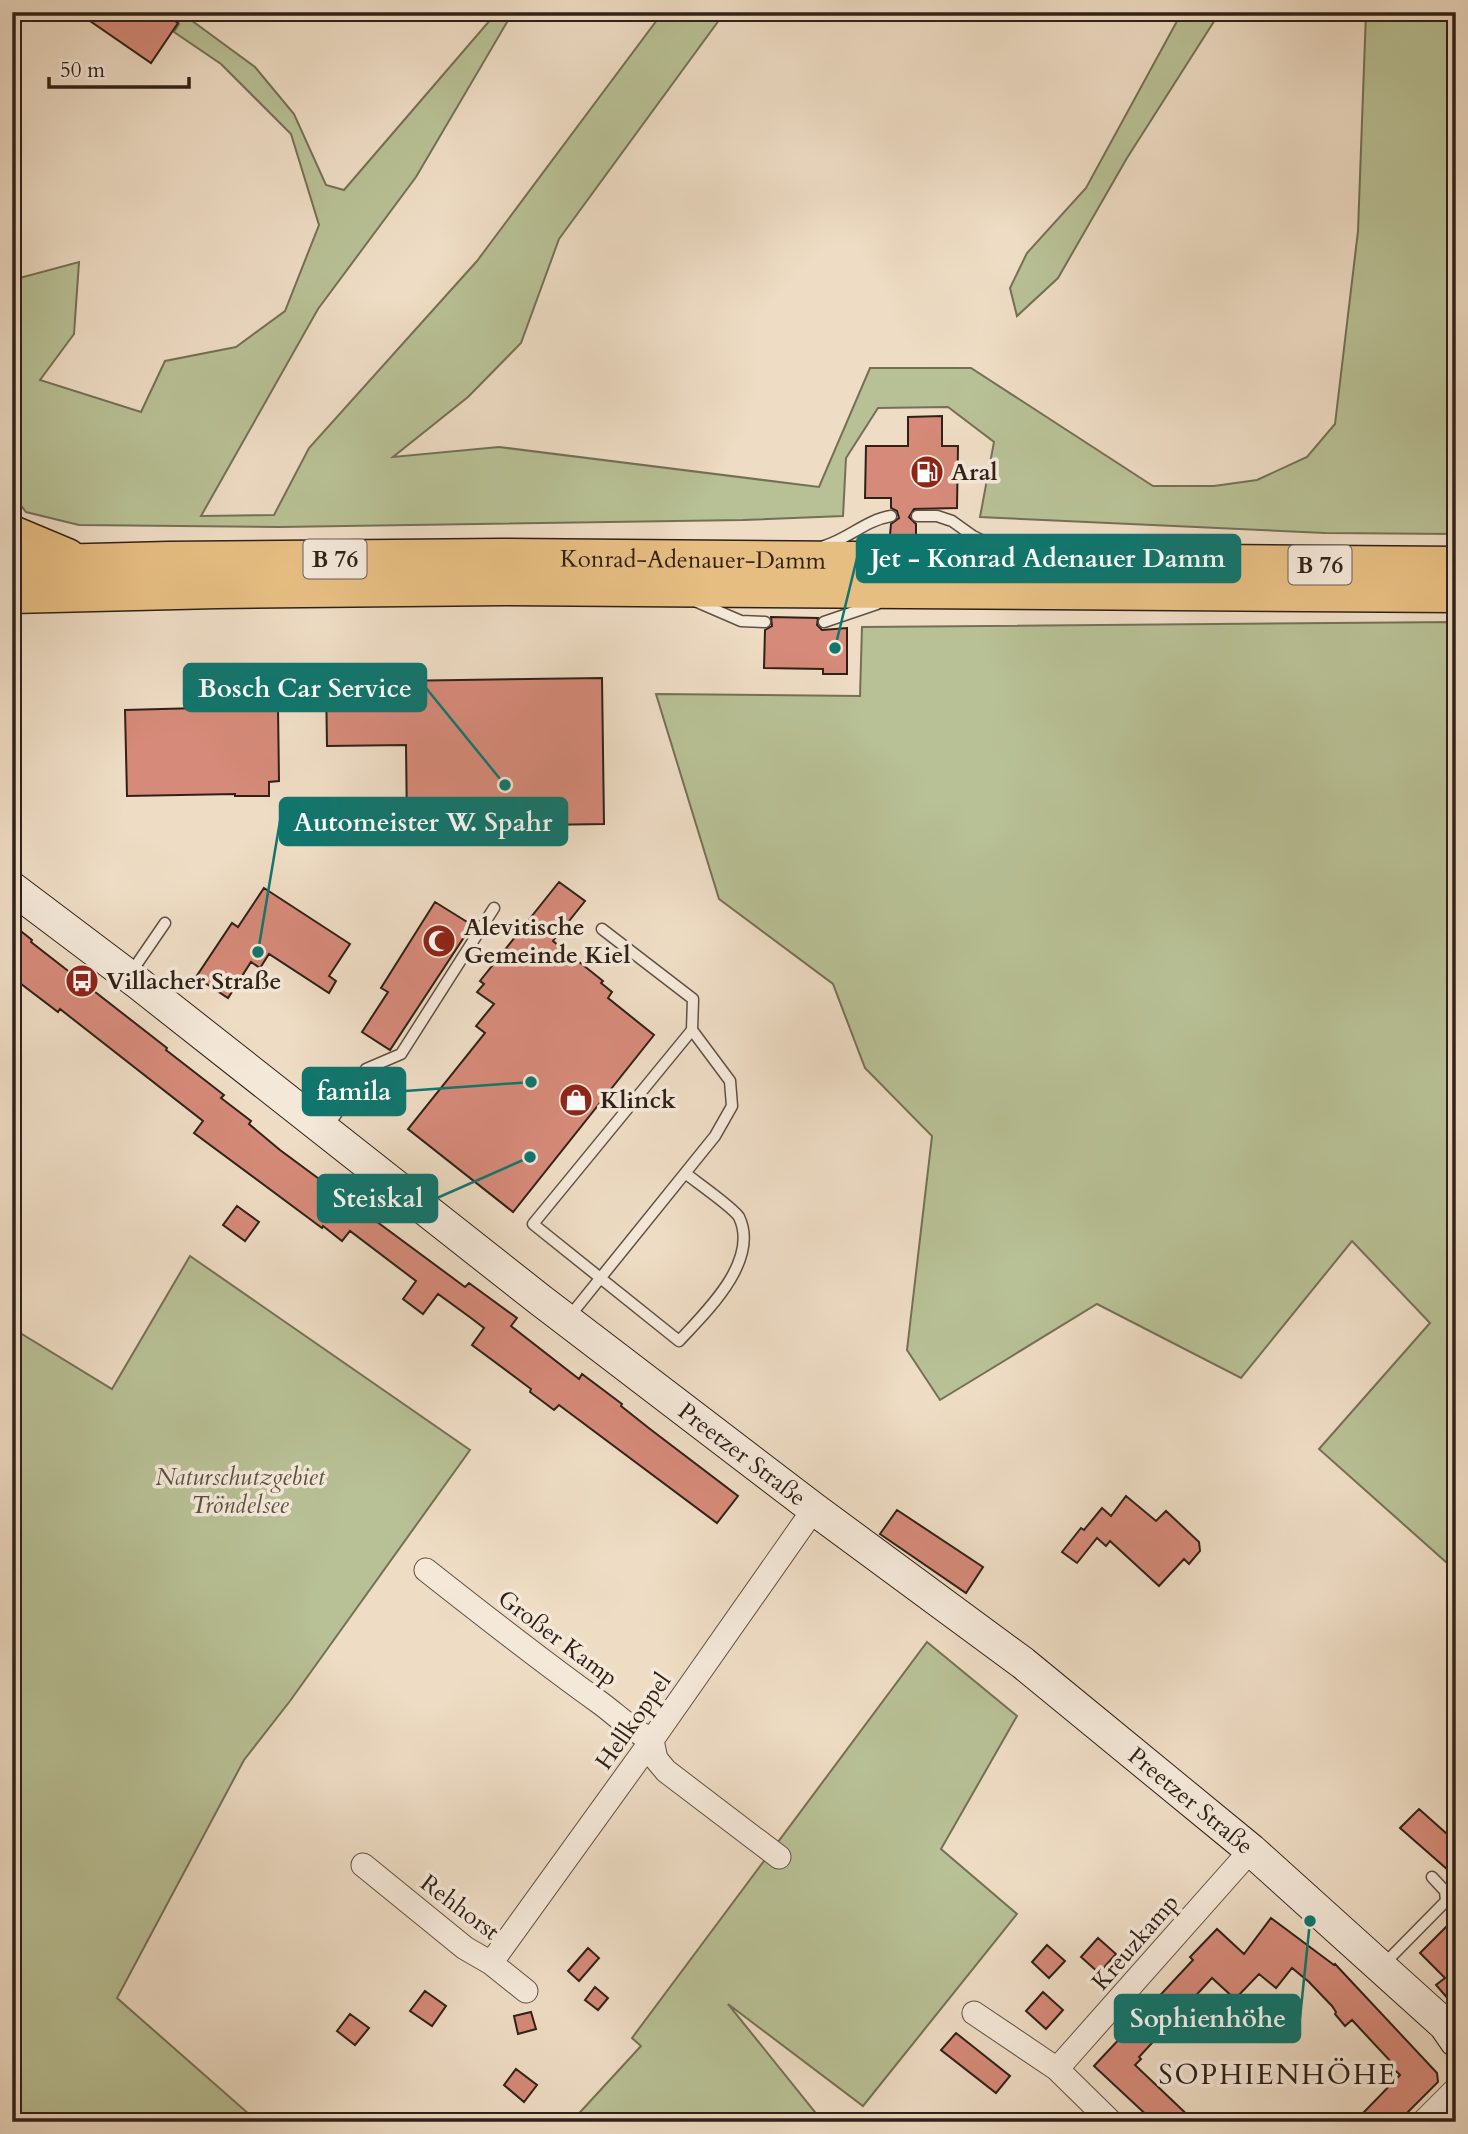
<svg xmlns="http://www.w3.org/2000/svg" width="1468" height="2134" font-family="Cardo,serif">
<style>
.green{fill:#b8c095;stroke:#747056;stroke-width:2}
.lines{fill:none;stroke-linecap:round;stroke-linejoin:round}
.stream{stroke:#707e72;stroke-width:5}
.building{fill:#d68a79;stroke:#302118;stroke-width:2}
.lane-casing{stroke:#605043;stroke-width:13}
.street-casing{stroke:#605043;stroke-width:25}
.secondary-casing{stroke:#302118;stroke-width:34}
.highway-casing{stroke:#302118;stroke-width:41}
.lane{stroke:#f4e8d9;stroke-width:10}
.street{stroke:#f4e8d9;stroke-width:23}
.secondary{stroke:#f4e8d9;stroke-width:32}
.highway{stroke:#e7be82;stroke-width:38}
.labels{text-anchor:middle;stroke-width:7;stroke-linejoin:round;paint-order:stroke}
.shield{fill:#f4e8d9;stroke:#6b5d52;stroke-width:2}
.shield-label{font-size:23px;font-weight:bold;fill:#302118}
.poi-label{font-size:24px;font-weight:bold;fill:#302118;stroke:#f4e8d9;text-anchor:start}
.street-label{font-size:24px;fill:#302118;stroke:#f4e8d9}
.park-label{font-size:24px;font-style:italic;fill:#59513e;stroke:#f4e8d9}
.quarter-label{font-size:28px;letter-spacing:2px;fill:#302118;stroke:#f4e8d9}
.leader{fill:none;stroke:#0f766e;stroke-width:2.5}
.callout-dot{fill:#0f766e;stroke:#f4e8d9;stroke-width:2.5}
.callout{fill:#0f766e;stroke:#0f766e;stroke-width:2.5}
.callout-label{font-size:26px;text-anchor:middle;font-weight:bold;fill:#fff}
</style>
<rect width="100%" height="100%" fill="#eedcc4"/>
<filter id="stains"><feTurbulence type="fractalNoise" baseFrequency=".00286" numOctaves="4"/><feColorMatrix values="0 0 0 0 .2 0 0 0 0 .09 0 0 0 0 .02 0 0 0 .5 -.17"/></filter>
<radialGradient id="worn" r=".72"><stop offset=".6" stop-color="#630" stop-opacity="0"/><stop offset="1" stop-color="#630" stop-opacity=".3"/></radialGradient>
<!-- green -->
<path class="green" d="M 162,12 L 180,12 L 255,67 L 294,114 L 326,185 L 344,190 L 497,12 L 513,12 L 416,177 L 318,309 L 201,516 L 274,515 L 309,448 L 477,261 L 663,12 L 725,12 L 559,239 L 521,343 L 468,397 L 393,457 L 499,447 L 819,487 L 870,368 L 971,368 L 1153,486 L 1214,486 L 1257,480 L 1307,457 L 1335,424 L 1358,231 L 1366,12 L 1456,12 L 1456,534 L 1325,533 L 980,517 L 994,442 L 948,407 L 878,408 L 846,458 L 843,516 L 743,520 L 279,527 L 79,525 L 26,512 L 12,494 L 12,280 L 79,262 L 74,334 L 40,380 L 141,412 L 165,361 L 236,347 L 285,311 L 319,225 L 291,134 L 221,64 L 174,32 L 179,24 Z
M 1182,12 L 1220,12 L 1127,158 L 1058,278 L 1017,316 L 1010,288 L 1027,253 L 1086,188 Z
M 1456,622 L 1456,1571 L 1319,1449 L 1430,1323 L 1352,1241 L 1241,1378 L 1097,1304 L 940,1400 L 907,1350 L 932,1136 L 865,1068 L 833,984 L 719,899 L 656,694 L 860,696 L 862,627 Z
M 190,1256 L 470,1450 L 290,1701 L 244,1760 L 117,1998 L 258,2122 L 12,2122 L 12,1328 L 112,1389 Z
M 927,1642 L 1017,1716 L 941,1849 L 1017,1914 L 863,2106 L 728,2004 L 823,2122 L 571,2122 L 641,2046 L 632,2038 Z"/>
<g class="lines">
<!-- stream -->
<path class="stream" d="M 1454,737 L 1456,744"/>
</g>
<!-- building -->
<path class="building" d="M 77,12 L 161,12 L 178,23 L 151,63 Z
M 942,416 L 942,446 L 958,446 L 957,508 L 914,509 L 909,517 L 916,524 L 916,536 L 890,535 L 891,524 L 899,518 L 897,511 L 891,508 L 891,498 L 865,498 L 866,446 L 908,446 L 908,417 Z
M 771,617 L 818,618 L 817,625 L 822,630 L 847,628 L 847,674 L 823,674 L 823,669 L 764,668 L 765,630 L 772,626 Z
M 602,678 L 604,824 L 407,827 L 406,745 L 327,746 L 326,682 Z
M 199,693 L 221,693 L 221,709 L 278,708 L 279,781 L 269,782 L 269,796 L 235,796 L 235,794 L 127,796 L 125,710 L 199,708 Z
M 559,882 L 585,901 L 553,941 L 603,981 L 601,983 L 612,992 L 608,998 L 654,1035 L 513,1212 L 408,1129 L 485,1033 L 476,1026 L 494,1004 L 477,992 L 484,984 L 480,981 Z
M 264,888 L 350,944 L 329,976 L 336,981 L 329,993 L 269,954 L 260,968 L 251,962 L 228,998 L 196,977 L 232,923 L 238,927 Z
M 435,902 L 472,925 L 390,1050 L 362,1032 L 388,992 L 381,988 Z
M 12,924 L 32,940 L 31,942 L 167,1048 L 166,1050 L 224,1095 L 221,1098 L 251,1121 L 249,1124 L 280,1150 L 465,1287 L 469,1283 L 517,1318 L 511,1326 L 579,1379 L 582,1374 L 622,1404 L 621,1406 L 650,1429 L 738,1496 L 717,1523 L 559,1405 L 554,1410 L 530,1392 L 531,1389 L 472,1345 L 484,1328 L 471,1318 L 438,1294 L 423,1314 L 403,1299 L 416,1281 L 350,1231 L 342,1241 L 323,1226 L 322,1228 L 194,1133 L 203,1121 L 60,1009 L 58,1012 L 12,977 Z
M 237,1206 L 259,1222 L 245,1241 L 223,1225 Z
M 1126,1496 L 1156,1521 L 1166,1511 L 1199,1542 L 1200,1551 L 1189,1564 L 1184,1559 L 1159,1586 L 1110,1541 L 1106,1546 L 1097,1538 L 1077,1563 L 1062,1552 L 1081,1528 L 1084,1530 L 1102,1508 L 1111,1516 Z
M 897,1510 L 983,1567 L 966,1593 L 880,1534 Z
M 1419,1809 L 1456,1842 L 1456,1877 L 1400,1828 Z
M 1456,1917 L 1456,2008 L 1436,1985 L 1445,1978 L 1420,1953 Z
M 1271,1918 L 1334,1965 L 1335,1964 L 1437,2073 L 1438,2082 L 1398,2122 L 1373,2122 L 1364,2112 L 1400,2075 L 1391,2066 L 1393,2064 L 1352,2020 L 1345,2026 L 1335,2014 L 1336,2012 L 1332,2006 L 1309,1982 L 1292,1968 L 1276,1988 L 1259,1974 L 1235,1999 L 1212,1978 L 1139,2057 L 1141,2059 L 1135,2065 L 1195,2122 L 1154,2122 L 1094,2066 L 1193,1960 L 1190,1957 L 1217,1929 L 1244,1954 Z
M 1098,1938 L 1116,1954 L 1099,1973 L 1081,1957 Z
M 1047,1945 L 1065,1961 L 1049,1978 L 1032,1962 Z
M 588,1948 L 599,1958 L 579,1981 L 568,1971 Z
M 595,1987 L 608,1998 L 598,2010 L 585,2000 Z
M 425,1991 L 446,2006 L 432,2026 L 410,2011 Z
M 1043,1992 L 1063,2010 L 1046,2029 L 1026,2011 Z
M 531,2012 L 536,2029 L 518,2034 L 514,2016 Z
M 350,2014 L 369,2028 L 355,2045 L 337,2031 Z
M 956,2033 L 1010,2076 L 996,2093 L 941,2050 Z
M 516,2069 L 537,2085 L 524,2102 L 504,2085 Z"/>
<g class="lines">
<defs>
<path id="lane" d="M 917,516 L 937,516 L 952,521 L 973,536 L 998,548
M 824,546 C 848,539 866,520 891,516
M 697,602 L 741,621 L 765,622
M 824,622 L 877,604
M 602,929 L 693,999 L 692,1030 L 533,1224 L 679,1341 C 706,1312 760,1261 739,1217 C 734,1208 695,1181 685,1173
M 130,974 L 165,923
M 327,1128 L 366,1069 L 401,1054 L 494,908
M 569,1317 L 715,1136 L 732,1106 L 730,1081 L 692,1030
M 1383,1965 L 1446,1901 L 1445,1891 L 1432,1877"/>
<path id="street" d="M 426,1570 C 483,1615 540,1660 599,1702 C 617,1715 632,1731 652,1740
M 652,1740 L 656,1759 L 666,1771 L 779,1857
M 363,1865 L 465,1948 L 491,1963 L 526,1991
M 491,1963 L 652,1740 L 814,1509
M 974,2013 L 1057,2069 L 1111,2122
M 1057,2069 L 1251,1850
M 1423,2122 L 1456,2089"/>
<g id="secondary">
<path id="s1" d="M 12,888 L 138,983 L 539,1299 L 814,1509 L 1023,1663 L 1251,1850 L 1445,2025 L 1456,2041"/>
</g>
<g id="highway">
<path d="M 12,535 L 67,558"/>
<path id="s2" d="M 12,565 L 169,561 L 502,558 L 1456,566"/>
<path d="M 12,594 L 217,589 L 504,586 L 1456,593"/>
</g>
</defs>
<!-- lane casing -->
<use href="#lane" class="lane-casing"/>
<!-- street casing -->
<use href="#street" class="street-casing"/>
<!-- secondary casing -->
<use href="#secondary" class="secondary-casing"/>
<!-- highway casing -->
<use href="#highway" class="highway-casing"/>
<!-- lane -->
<use href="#lane" class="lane"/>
<!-- street -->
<use href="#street" class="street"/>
<!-- secondary -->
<use href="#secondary" class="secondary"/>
<!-- highway -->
<use href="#highway" class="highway"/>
</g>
<!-- icons -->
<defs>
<symbol id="fuel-disc" viewBox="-11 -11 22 22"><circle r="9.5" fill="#8f2418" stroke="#f4e8d9"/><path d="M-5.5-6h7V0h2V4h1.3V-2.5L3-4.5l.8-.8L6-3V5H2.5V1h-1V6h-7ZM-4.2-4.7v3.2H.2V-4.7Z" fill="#fff"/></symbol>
<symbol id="mosque-disc" viewBox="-11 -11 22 22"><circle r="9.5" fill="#8f2418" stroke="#f4e8d9"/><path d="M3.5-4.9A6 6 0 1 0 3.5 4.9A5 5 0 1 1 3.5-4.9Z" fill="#fff"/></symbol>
<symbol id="bus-disc" viewBox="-11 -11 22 22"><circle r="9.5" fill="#8f2418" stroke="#f4e8d9"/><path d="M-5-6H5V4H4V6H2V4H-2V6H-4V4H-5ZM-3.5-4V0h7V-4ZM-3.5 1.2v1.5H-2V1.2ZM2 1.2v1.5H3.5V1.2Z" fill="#fff"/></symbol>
<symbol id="shop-disc" viewBox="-11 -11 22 22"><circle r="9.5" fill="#8f2418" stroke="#f4e8d9"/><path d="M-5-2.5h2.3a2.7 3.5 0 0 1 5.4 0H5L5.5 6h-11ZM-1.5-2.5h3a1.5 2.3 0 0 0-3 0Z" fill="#fff"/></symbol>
</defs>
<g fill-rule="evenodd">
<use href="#fuel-disc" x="908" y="453" width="38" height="38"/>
<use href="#mosque-disc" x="420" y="922" width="38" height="38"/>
<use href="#bus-disc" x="63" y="962" width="38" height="38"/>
<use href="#shop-disc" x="557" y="1081" width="38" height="38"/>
</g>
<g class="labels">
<!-- shield labels -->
<g class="shield">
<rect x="303.5" y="539.5" width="63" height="39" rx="5"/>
<rect x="1288.5" y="545.5" width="63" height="39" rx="5"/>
</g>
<g class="shield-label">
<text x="335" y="567">B 76</text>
<text x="1320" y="573">B 76</text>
</g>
<!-- poi labels -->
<g class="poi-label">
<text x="951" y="480">Aral</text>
<text x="464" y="935">Alevitische<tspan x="464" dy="28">Gemeinde Kiel</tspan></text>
<text x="106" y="989">Villacher Straße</text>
<text x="600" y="1108">Klinck</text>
</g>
<!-- street labels -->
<g class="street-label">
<text dy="8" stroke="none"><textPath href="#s2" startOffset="681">Konrad-Adenauer-Damm</textPath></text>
<text dy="8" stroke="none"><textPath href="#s1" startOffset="924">Preetzer Straße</textPath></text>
<text transform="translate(558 1638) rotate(37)" y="8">Großer Kamp</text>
<text transform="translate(633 1721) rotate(-55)" y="8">Hellkoppel</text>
<text dy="8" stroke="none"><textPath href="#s1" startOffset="1491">Preetzer Straße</textPath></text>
<text transform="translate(460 1907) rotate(37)" y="8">Rehhorst</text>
<text transform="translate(1135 1942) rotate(-49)" y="8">Kreuzkamp</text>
</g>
<!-- park labels -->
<g class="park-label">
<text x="240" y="1485">Naturschutzgebiet<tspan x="240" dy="28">Tröndelsee</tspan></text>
</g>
<!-- quarter labels -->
<g class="quarter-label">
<text x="1278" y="2084">SOPHIENHÖHE</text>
</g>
</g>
<!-- callouts -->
<path class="leader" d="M835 648L857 558M505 785L426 688M258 952L280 821M531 1082L405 1091M530 1157L437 1198M1310 1921L1300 2018"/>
<g class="callout-dot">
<circle cx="835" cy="648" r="7"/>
<circle cx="505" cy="785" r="7"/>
<circle cx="258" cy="952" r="7"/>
<circle cx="531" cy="1082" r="7"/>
<circle cx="530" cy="1157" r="7"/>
<circle cx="1310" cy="1921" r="7"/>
</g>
<g class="callout">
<rect x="857" y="535" width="383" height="47" rx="7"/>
<rect x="184" y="664" width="242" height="47" rx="7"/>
<rect x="280" y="798" width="287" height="47" rx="7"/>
<rect x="303" y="1068" width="102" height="47" rx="7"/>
<rect x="318" y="1175" width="119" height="47" rx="7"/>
<rect x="1115" y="1995" width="185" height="47" rx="7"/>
</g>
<g class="callout-label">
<text x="1048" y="567">Jet - Konrad Adenauer Damm</text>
<text x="305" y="697">Bosch Car Service</text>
<text x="423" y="831">Automeister W. Spahr</text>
<text x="354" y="1100">famila</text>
<text x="378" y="1207">Steiskal</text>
<text x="1208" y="2027">Sophienhöhe</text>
</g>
<!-- margin -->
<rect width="1468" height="2134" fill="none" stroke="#eedcc4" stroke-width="42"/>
<rect x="14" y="14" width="1440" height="2106" fill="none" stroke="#302118" stroke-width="3.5"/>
<rect x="21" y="21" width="1426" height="2092" fill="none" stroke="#302118" stroke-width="2"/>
<!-- scale -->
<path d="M49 77v10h140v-10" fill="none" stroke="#302118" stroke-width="3.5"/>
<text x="60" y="77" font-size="21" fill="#302118" stroke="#f4e8d9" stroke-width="5" paint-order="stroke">50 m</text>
<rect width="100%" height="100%" filter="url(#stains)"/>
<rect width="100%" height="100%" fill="url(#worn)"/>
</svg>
